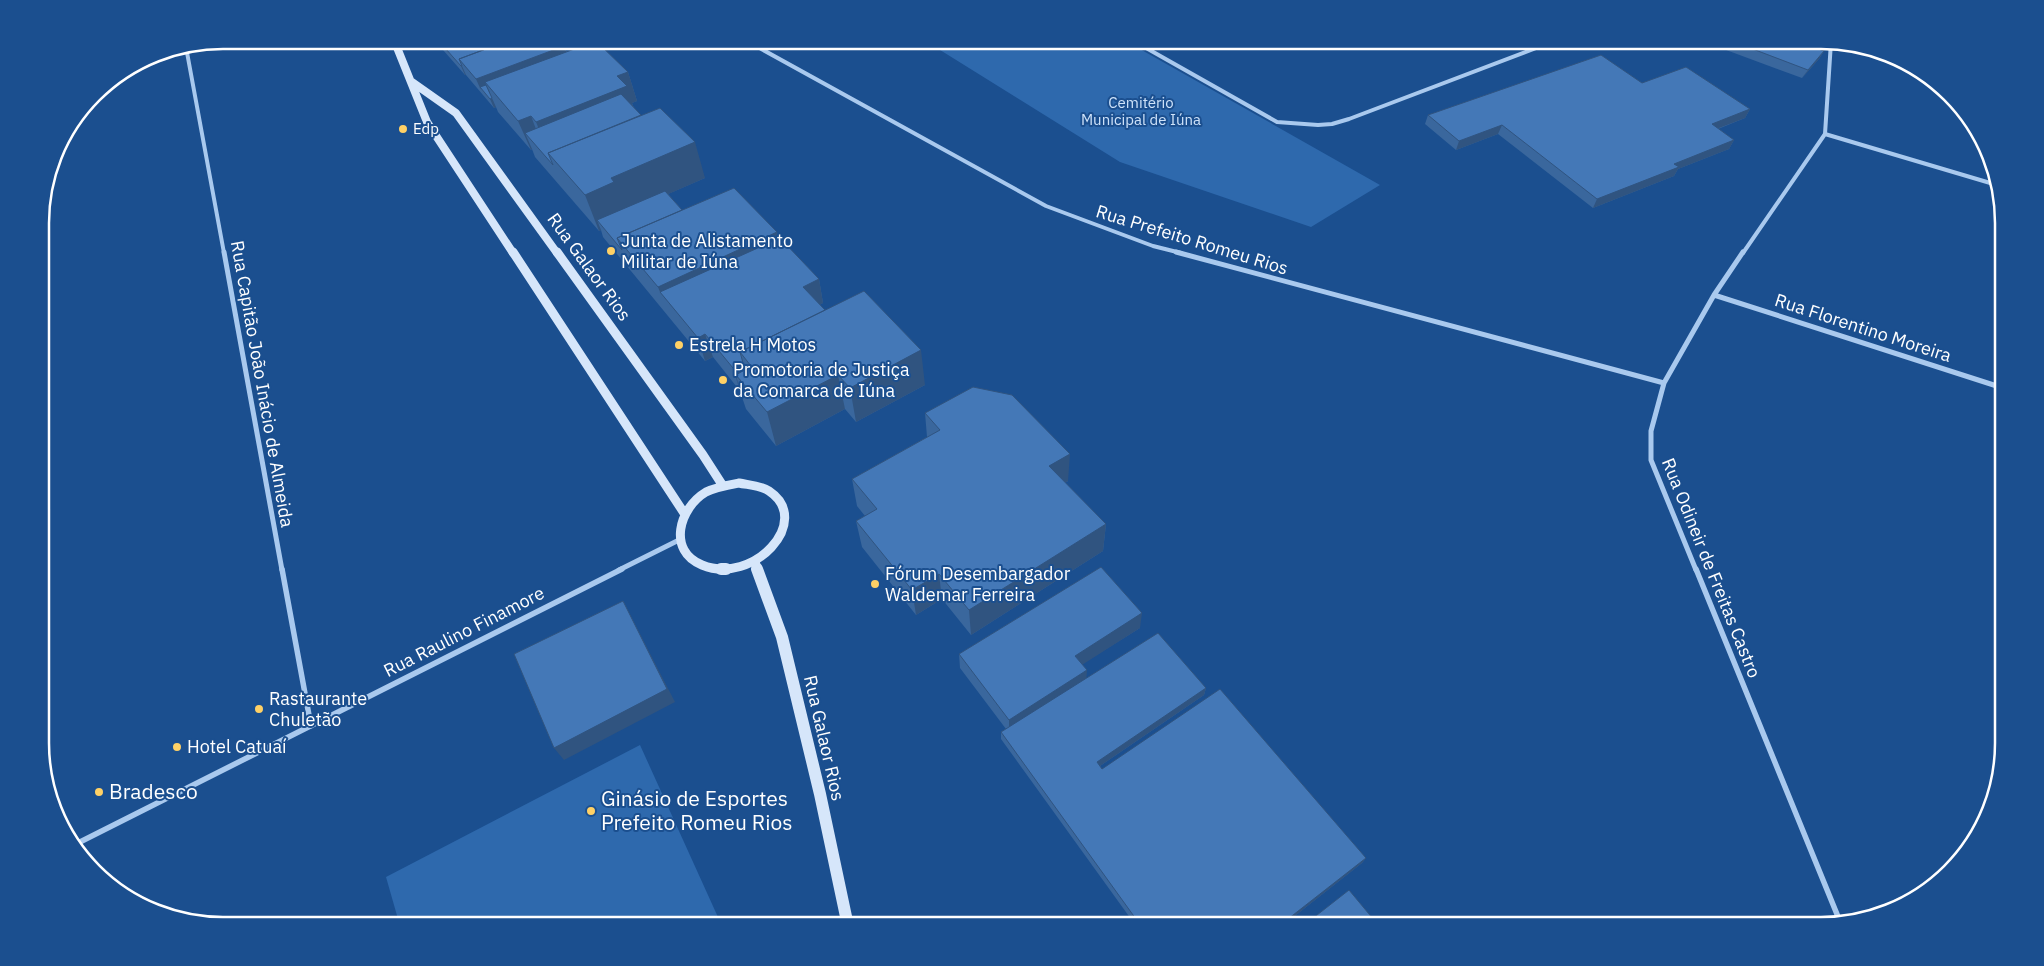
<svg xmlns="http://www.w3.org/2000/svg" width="2044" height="966" font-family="'IBM Plex Sans',sans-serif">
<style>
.green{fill:#2e69ad}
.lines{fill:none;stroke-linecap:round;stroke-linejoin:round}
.street-far2{stroke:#a9c9ee;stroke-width:4}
.street-far1{stroke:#a9c9ee;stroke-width:5}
.street{stroke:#a9c9ee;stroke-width:5.5}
.secondary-far2{stroke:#d6e6fa;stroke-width:8}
.secondary-far1{stroke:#d6e6fa;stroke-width:9}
.secondary{stroke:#d6e6fa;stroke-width:12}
.wall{fill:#3a679d}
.shaded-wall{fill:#305480}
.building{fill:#4478b7;stroke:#305480}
.poi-dot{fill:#ffd166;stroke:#1b4f8f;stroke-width:2}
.labels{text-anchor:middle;stroke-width:4;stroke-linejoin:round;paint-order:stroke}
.far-park-label{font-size:15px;fill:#cfe3fa;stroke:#1b4f8f}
.far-poi-label{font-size:15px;fill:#fff;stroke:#1b4f8f;text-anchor:start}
.street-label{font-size:18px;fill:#fff;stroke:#1b4f8f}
.poi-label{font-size:18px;fill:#fff;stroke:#1b4f8f;text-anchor:start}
.near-poi-label{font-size:21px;fill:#fff;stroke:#1b4f8f;text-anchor:start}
.rim{fill:none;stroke:#fff;stroke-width:2.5}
</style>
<rect width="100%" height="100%" fill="#1b4f8f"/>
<!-- green -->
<path class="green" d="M 924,40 L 1124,40 L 1380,185 L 1311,227 L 1120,162 Z
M 640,745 L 722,926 L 400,926 L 386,877 Z"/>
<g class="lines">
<!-- street-far2 -->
<path class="street-far2" d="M 745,40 L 1046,206 L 1153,246 L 1181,253
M 1132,40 L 1277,122 L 1318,125 L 1332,124 L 1349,119 L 1557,40
M 396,45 L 413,40
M 186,47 L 224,253
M 1825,134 L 1997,185
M 1743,253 L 1825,134 L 1831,42"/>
<!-- street-far1 -->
<path class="street-far1" d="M 224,252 L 282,570
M 1176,252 L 1664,383
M 1714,295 L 2003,388
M 619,570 L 679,540
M 1696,570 L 1651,460 L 1651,431 L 1664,383 L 1714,295 L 1743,252"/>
<!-- street -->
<path class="street" d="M 282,569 L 311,726
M 1696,569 L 1841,924
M 74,845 L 622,569"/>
<!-- secondary-far2 -->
<path class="secondary-far2" d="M 394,40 L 427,122 L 513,253
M 412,82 L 456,113 L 557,253"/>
<!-- secondary-far1 -->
<path class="secondary-far1" d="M 513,252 L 684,513
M 557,252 L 703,455 L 723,486
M 739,483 C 748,485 760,485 769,491 C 814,521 753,586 702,565 C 667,551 679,508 706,492 C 716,487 728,485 739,483 Z
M 755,562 L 758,570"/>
<!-- secondary -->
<path class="secondary" d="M 721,569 L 726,569
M 757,569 L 782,637 L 820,794 L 848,926"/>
</g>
<!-- wall -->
<path class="wall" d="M 435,40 L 559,40 L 567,52 L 628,72 L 637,101 L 632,103 L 634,108 L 705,178 L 668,194 L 682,210 L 777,232 L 779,238 L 819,279 L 823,303 L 819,305 L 825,310 L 925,385 L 856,422 L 845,409 L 776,446 L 746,409 L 740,391 L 713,357 L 705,361 L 603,237 L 601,230 L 599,231 L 535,157 L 532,149 L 531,150 L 498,112 L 496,107 L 494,108 L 466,75 L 465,75 L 436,42 Z
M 1709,40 L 1814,40 L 1810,45 L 1824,51 L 1819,59 L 1802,78 L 1718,47 Z
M 1642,83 L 1750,109 L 1745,118 L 1718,129 L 1734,140 L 1729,149 L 1678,169 L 1674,176 L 1593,208 L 1498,134 L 1456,150 L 1425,124 L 1428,115 Z
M 925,413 L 1068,481 L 1065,483 L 1106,524 L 1103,551 L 971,635 L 942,599 L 916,615 L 862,547 L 856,521 L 865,516 L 857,506 L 852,479 L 927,437 Z
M 1140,628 L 1082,664 L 1086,678 L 1206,688 L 1204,695 L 1100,766 L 1102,769 L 1366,858 L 1362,863 L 1282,926 L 1136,926 L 1001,739 L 1001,732 L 1006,729 L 960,668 L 959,654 Z"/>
<!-- shaded-wall -->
<path class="shaded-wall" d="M 564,46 L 570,62 L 485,82 L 490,93 L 480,88 L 476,79 Z
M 1824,51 L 1819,59 L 1802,78 L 1808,70 Z
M 461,66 L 462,66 L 466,75 L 465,75 Z
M 628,72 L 637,101 L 632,103 L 636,115 L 548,151 L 536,122 L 617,76 Z
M 492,98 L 496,107 L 494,108 L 490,99 Z
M 1750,109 L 1745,118 L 1706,133 L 1712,124 Z
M 531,116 L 542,145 L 525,133 L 532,149 L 531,150 L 518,121 Z
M 1502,125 L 1498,134 L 1456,150 L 1459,141 Z
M 1734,140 L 1729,149 L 1678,169 L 1674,176 L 1593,208 L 1597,199 L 1674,164 Z
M 695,142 L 705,178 L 625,213 L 597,220 L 601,230 L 599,231 L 585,195 L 611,178 Z
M 777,232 L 784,262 L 660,292 L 658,287 Z
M 819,279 L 823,303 L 808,311 L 803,287 Z
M 705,334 L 713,357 L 705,361 L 698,338 Z
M 921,350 L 925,385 L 856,422 L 850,388 Z
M 743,363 L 749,386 L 736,375 L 740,391 L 733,368 Z
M 838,375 L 845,409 L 776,446 L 767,412 Z
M 1070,454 L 1068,481 L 1048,493 L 1049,466 Z
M 1106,524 L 1103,551 L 971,635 L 969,610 Z
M 939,574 L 942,599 L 916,615 L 912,590 Z
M 623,601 L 675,702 L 564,760 L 554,748 Z
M 1142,613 L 1140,628 L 1074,670 L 1075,656 Z
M 1087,670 L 1086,684 L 1009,733 L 1009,720 Z
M 1206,688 L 1204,695 L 1097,768 L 1097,762 Z
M 1366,858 L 1362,863 L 1282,926 L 1279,926 Z"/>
<!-- building -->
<path class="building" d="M 438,40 L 510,40 L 459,59 L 462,66 L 461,66 Z
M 510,40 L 559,40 L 564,46 L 476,79 L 459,59 Z
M 1729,40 L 1812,40 L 1808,45 L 1824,51 L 1808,70 Z
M 596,41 L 628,72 L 617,76 L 627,86 L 536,122 L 531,116 L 518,121 L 485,82 Z
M 1601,55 L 1642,83 L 1686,67 L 1750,109 L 1712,124 L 1734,140 L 1674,164 L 1679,167 L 1597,199 L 1502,125 L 1459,141 L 1428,115 Z
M 486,85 L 492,98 L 490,99 L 480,87 Z
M 621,94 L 641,115 L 548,153 L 553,165 L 525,133 Z
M 660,108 L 695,142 L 611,178 L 614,182 L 585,195 L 548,153 Z
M 734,188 L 777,232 L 658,287 L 617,238 Z
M 665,191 L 682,210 L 617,238 L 622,250 L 597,220 Z
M 780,238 L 819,279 L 803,287 L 825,310 L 740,352 L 743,363 L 733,368 L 705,334 L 698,338 L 660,292 Z
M 864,291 L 921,350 L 850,388 L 838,375 L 767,412 L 736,375 L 751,366 L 740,352 Z
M 973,387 L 1012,395 L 1070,454 L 1049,466 L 1106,524 L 969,610 L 939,574 L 912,590 L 856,521 L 877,509 L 852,479 L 940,430 L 925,413 Z
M 1101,567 L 1142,613 L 1075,656 L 1087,670 L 1009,720 L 959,654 Z
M 623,601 L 667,689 L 554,748 L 514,654 Z
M 1158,633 L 1206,688 L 1097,762 L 1102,769 L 1220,689 L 1366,858 L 1279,926 L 1141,926 L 1001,732 Z
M 1349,890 L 1379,926 L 1303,926 Z"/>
<!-- markers -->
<g class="poi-dot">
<circle cx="403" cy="129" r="5"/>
<circle cx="611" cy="251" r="5"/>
<circle cx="679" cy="345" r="5"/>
<circle cx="723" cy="380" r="5"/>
<circle cx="875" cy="584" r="5"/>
<circle cx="259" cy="709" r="5"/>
<circle cx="177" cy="747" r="5"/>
<circle cx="99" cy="792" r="5"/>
<circle cx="591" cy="811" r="5"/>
</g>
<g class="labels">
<!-- far-park labels -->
<g class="far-park-label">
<text x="1141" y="108">Cemitério<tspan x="1141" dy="17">Municipal de Iúna</tspan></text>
</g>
<!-- far-poi labels -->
<g class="far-poi-label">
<text x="413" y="134">Edp</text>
</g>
<!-- street labels -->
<g class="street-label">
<text transform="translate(1192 240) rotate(17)" y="6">Rua Prefeito Romeu Rios</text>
<text transform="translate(589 267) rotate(54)" y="6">Rua Galaor Rios</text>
<text transform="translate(1863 328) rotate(18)" y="6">Rua Florentino Moreira</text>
<text transform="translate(262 384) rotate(80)" y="6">Rua Capitão João Inácio de Almeida</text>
<text transform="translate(1711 568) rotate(68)" y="6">Rua Odineir de Freitas Castro</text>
<text transform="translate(464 632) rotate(-27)" y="6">Rua Raulino Finamore</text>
<text transform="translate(824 738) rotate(77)" y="6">Rua Galaor Rios</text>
</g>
<!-- poi labels -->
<g class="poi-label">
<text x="621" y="247">Junta de Alistamento<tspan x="621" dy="21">Militar de Iúna</tspan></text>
<text x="689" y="351">Estrela H Motos</text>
<text x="733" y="376">Promotoria de Justiça<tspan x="733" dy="21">da Comarca de Iúna</tspan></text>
<text x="885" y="580">Fórum Desembargador<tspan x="885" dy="21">Waldemar Ferreira</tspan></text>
<text x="269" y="705">Rastaurante<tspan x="269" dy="21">Chuletão</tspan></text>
<text x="187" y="753">Hotel Catuaí</text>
</g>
<!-- near-poi labels -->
<g class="near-poi-label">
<text x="109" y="799">Bradesco</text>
<text x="601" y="806">Ginásio de Esportes<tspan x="601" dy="24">Prefeito Romeu Rios</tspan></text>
</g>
</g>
<!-- crop -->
<path d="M0 0H2044V966H0ZM223 49H1821A174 174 0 0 1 1995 223V743A174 174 0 0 1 1821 917H223A174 174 0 0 1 49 743V223A174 174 0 0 1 223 49Z" fill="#1b4f8f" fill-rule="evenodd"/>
<path class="rim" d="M223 49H1821A174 174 0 0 1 1995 223V743A174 174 0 0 1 1821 917H223A174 174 0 0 1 49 743V223A174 174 0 0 1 223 49Z"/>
</svg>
